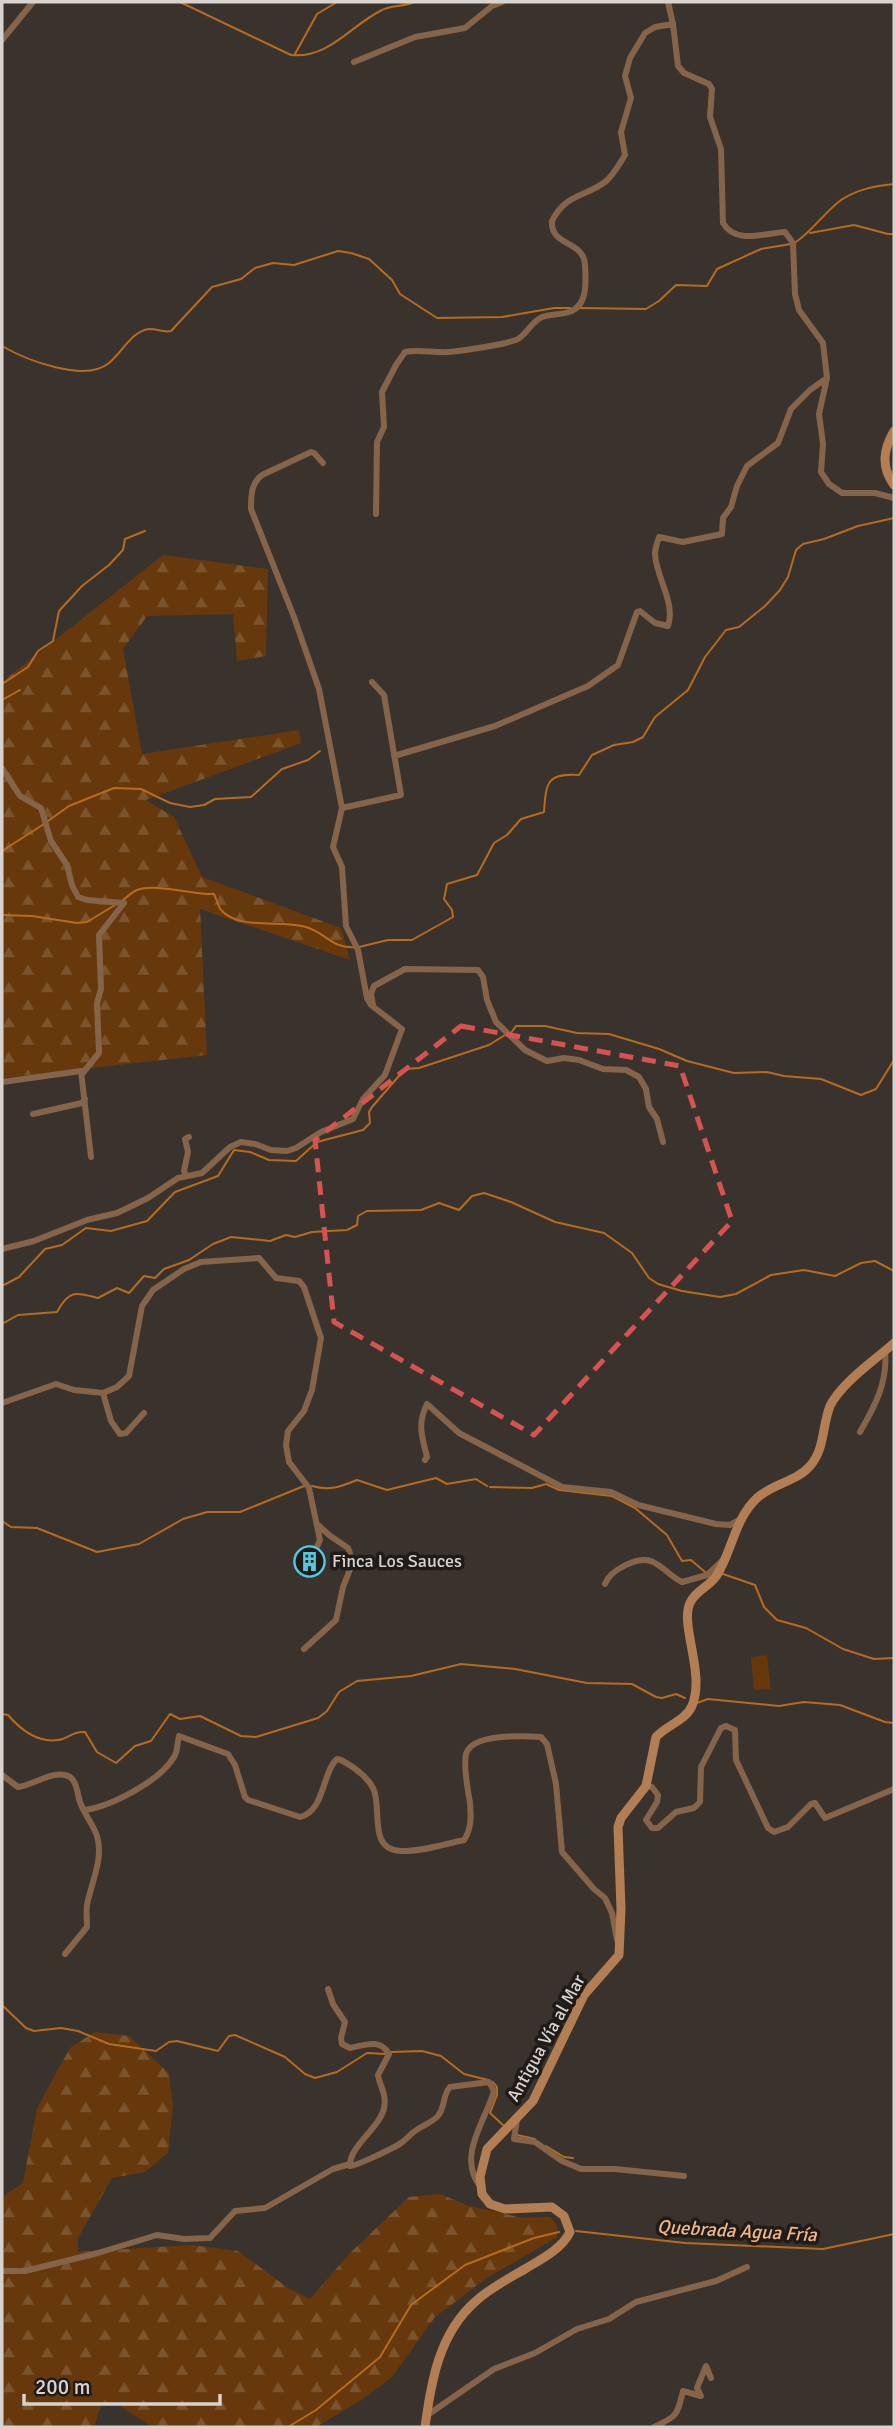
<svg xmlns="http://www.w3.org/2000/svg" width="896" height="2429" font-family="Signika,sans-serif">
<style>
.forest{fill:url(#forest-firs)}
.pitch{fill:#66380b}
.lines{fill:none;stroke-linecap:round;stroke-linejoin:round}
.stream{stroke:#b76b1f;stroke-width:2}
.minor{stroke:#86644a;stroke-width:6}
.secondary{stroke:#b37e53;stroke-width:9}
.marked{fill:none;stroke:#d65352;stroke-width:5;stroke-dasharray:14 9;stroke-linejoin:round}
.labels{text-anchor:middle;stroke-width:7;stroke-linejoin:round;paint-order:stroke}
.poi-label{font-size:18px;fill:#d8d3cf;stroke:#1f1b18;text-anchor:start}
.street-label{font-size:18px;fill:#d8d3cf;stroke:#1f1b18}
.water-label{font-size:19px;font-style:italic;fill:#f3b685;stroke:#1f1b18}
</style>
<defs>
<pattern id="forest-firs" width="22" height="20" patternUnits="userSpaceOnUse" patternTransform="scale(1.75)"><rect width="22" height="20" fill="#66380b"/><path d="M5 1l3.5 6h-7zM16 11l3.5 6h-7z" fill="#7b542e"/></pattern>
</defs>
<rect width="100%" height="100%" fill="#3a332d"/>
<!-- forest -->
<path class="forest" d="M 163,555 L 268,569 L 266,656 L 237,661 L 233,614 L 147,616 L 123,649 L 142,754 L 299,730 L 301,743 L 146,800 L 174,817 L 202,877 L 341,928 L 350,960 L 200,909 L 207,1055 L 2,1078 L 2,682 Z
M 95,2032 L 129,2036 L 169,2073 L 173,2106 L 168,2153 L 145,2172 L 112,2178 L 78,2238 L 78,2252 L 191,2245 L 238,2251 L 288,2288 L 310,2299 L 350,2253 L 409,2197 L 440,2194 L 469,2206 L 523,2218 L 550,2217 L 557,2225 L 557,2237 L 487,2278 L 435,2317 L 392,2377 L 363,2399 L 316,2427 L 153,2427 L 116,2404 L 101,2405 L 94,2427 L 2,2427 L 2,2197 L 23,2183 L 37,2108 L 70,2048 Z"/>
<!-- pitch -->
<path class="pitch" d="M 767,1655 L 771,1689 L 754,1690 L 751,1657 Z"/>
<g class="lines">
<!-- stream -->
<path class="stream" d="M 180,2 L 291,55 C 329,59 351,25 382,10 C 391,5 404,7 414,2
M 658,2 L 659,2
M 295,54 L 317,14 L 337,2
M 810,233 L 854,225 L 888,234 L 894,234
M 796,242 C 813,230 825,212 841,200 C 858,189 875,186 894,184
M 579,308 L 646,309 L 659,301 L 676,285 L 707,286 L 717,269 L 761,249 L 791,244
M 2,346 C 26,360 85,383 109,363 C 122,353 132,330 150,329 C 158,329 163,333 171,331 L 212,287 L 241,279 L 255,268 L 273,263 L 294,265 L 338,251 L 351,253 L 369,259 L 392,280 L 400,294 L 437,318 L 502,317 L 554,308 L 570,308
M 2,684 L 28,667 L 38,651 L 53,641 L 59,611 L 82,586 L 109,565 L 123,550 L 125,539 L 145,531
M 2,700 L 20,690
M 48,821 L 69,806 L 114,788 L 141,789 L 170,803 L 190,807 L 204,805 L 215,799 L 251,797 L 282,769 L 308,760 L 320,751
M 2,851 L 44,824
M 123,900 C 127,897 132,892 137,890 C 154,883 195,895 214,894 C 216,898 218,906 221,910 C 240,931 281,919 306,927 C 326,933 332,949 355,947
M 2,915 L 32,916 L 77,923 L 87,922 L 115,905
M 359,947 L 388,940 L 412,940 L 453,917 L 452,910 L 444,899 L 447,884 L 477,875 L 494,843 L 507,835 L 521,819 L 544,812 C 546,782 547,773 579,775 L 592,755 L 614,745 L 633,742 L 643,737 L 655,717 L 688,690 L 705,657 L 726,630 L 739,627 L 765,606 L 780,590 L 788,577 L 796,550 L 803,544 L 824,539 L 858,526 L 894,518
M 511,1033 L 516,1026 L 545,1026 L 577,1033 L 609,1034 L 659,1049 L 687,1061 L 734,1073 L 767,1072 L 784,1076 L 821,1079 L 861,1095 L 876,1089 L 894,1060
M 2,1286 L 19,1277 L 45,1249 L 62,1245 L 86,1228 L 111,1231 L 147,1221 L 175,1192 L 218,1176 L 234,1150 L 250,1152 L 269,1160 L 296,1161 L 317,1142 L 363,1130 L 370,1123 L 369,1112 L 372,1107 L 405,1069 L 419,1068 L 489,1045 L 505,1035
M 2,1324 L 18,1315 L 57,1312 C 69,1290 75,1292 98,1298 L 117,1288 L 129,1293 L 144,1276 L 155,1278 L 164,1269 L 189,1260 L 213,1244 L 231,1237 L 270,1241 L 286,1235 L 295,1237 L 312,1232 L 347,1230 L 357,1225 L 358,1216 L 367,1211 L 421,1210 L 439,1203 L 459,1210 L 472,1196 L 484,1193 L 511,1202 L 555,1222 L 604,1233 L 632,1253 L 649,1278 L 658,1284 L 682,1291 L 720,1297 L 736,1294 L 771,1275 L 804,1270 L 835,1276 L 861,1263 L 875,1261 L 894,1271
M 312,1486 C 330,1491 340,1487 357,1480 L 387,1490 L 436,1478 L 447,1484 L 476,1479 L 487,1486
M 490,1487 L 532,1488 L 546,1484 L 559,1490 L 612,1496 L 635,1508 L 667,1535 L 682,1561 L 691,1560 L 705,1572
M 2,1521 L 11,1527 L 37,1528 L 97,1552 L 139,1544 L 183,1519 L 207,1512 L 240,1512 L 304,1486
M 723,1574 L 755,1585 L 764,1607 L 777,1620 L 806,1628 L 843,1649 L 874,1659 L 894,1658
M 697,1703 L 708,1699 L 779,1706 L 804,1702 L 840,1705 L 885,1722 L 894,1723
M 2,1714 L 8,1715 C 20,1729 37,1743 58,1740 C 69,1739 71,1731 85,1732 L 97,1752 L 116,1763 L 135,1746 L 151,1741 L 170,1714 L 180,1719 L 200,1716 L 241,1736 L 256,1737 L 318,1718 L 327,1711 L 339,1692 L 357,1681 L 411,1676 L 461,1664 L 515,1669 L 587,1683 L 632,1684 L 656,1697 L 662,1698 L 676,1694 L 685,1698
M 2,2005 L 26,2028 L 34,2031 L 61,2028 L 78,2031 L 109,2044 L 156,2051 L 169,2042 L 177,2041 L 218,2051 L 229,2036 L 235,2035 L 285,2057 L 305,2074 L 315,2078 L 337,2072 L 367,2053 L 386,2054
M 391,2052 L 422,2051 L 441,2056 L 464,2074 L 488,2080
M 493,2082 L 497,2087 L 497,2095 L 490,2113 L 503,2125
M 517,2135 L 535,2139
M 546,2146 L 564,2157 L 573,2158
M 576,2231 L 685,2243 L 823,2249 L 894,2234
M 288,2427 L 316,2410 L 380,2357 L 411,2305 L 465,2265 L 534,2238 L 559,2232"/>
<!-- minor -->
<path class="minor" d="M 668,2 L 673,24 L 678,66 L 684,73 L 709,84 L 712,89 L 710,117 L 721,149 L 723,223 C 736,245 764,233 785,232 L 793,243 L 795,294 L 799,310 L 823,343 L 827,378 L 819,414 L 823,444 L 821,472 L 829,484 L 842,493 L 875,493 L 894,498
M 2,40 L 33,2
M 354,62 L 415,37 L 465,28 L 492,6 L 502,2
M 376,514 L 377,442 L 384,427 L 382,392 L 396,365 L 405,352 C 419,349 434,353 449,352 C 461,351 509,344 518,339 C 527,334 532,321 542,317 C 550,314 560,315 569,312 C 588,306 586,282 585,265 C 584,240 550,247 552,221 C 565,194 585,197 605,182 C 613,176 620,163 625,155 L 621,132 L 631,98 L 625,76 L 630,58 L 645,33 L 655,27 L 673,24
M 394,756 L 495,726 L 588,686 L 618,665 L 637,612 L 640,611 L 655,623 L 668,626 C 676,603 656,577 655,554 C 655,549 657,543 659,537 L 683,542 L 722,534 L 723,518 L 731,507 L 737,486 L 747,466 L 778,443 L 791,409 L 810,390 L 827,378
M 2,768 L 20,796 L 41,808 L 51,841 L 67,865 L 72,885 L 78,897 L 87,900 L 124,903
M 342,808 L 401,795 L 384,695 L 372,682
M 373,1005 L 371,994 L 374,986 L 405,969 L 478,970 L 483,977 L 487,1000 L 496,1022 L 525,1050 L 547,1061 L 564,1058 L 579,1060 L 603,1069 L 626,1070 L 639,1077 L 646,1089 L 649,1107 L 657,1119 L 663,1142
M 82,1074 L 99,1053 L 97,1003 L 101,989 L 99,935 L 124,903
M 2,1082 L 81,1071 L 91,1157
M 33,1114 L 82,1103 L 85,1099
M 186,1175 L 184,1171 L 188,1152 L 185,1139 L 189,1137
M 2,1249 L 34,1241 L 87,1220 L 117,1213 L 148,1198 L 178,1178 L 202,1173 L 230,1147 L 241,1142 L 255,1144 L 271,1150 L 287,1151 L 296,1148 L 321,1132 L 353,1119 L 363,1099 L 385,1075 L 402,1029 L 371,1005 L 367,998 L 358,950 L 346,926 L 342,867 L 333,847 L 342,808 L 319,689 L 294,617 L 251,509 C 251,496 251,483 262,475 L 311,452 L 314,453 L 323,463
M 103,1393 L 111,1421 L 120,1434 L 126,1433 L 144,1413
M 2,1403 L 56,1384 L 74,1390 L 103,1393 L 117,1387 L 129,1376 L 142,1306 L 153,1290 L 184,1269 L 201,1262 L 259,1258 L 276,1278 L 299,1281 L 304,1287 L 321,1338 L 312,1390 L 304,1411 L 288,1431 L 286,1445 L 289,1462 L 309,1488 L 320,1540 L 312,1558
M 860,1432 C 875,1406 888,1382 885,1351
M 425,1460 L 427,1457 C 422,1437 417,1424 427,1404 L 459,1433 L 562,1487 L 611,1492 L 638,1505 L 716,1524 L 730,1525 L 741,1519
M 605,1584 C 610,1570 639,1555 653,1562 C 664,1567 671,1577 682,1582 L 707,1575 L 723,1560
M 304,1649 L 336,1620 L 343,1587 L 353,1562 L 348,1548 L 329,1535 L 317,1524
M 2,1775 L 18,1787 C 33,1785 50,1772 65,1775 C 77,1777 77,1793 80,1802 C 84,1814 93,1824 97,1836 C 104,1859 91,1883 87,1905 C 86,1912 87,1920 87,1927 L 65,1954
M 646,1786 L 652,1787 L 658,1795 L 657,1802 L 646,1820 L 652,1828 L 658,1828 L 676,1812 L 694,1808 L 700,1802 L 701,1767 L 721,1728 L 726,1726 L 735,1730 L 736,1760 L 768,1828 L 774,1832 L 788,1827 L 811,1804 L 815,1803 L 825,1818 L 894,1789
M 84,1810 C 110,1807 160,1781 174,1757 C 178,1751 177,1743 179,1736 L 228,1754 L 235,1765 L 245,1797 L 248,1800 L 300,1817 C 325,1811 322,1772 337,1759 L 341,1760 C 354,1767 366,1775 373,1788 C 383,1807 367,1849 400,1851 C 421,1852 444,1844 464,1840 C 472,1828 471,1816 470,1803 C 468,1789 463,1768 466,1754 C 472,1733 524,1736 541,1737 L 547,1744 L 556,1784 L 562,1852 L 594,1889 L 605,1898 L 612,1913 L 617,1940
M 328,1989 L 333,2004 L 345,2022 L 341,2038 L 342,2044 L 350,2048 C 365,2045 380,2038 389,2054 L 378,2075 C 380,2087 387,2094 384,2108 C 380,2128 349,2146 350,2166 C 356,2166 394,2148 401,2143 C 407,2139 411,2133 418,2129 C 424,2125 432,2122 437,2117 C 446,2108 442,2095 450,2087 L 489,2082 L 494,2091 C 485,2122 457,2156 480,2186
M 517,2120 L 514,2139 L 535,2142 L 562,2161 L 581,2169 L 615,2169 L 684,2176
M 2,2271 L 25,2271 L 98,2253 L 157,2235 L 184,2239 L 210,2238 L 235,2211 L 265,2208 L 333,2169 L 350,2164
M 426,2416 L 494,2369 L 535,2353 L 577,2329 L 609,2319 L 636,2302 L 716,2281 L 747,2267
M 654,2427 C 678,2416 677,2415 683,2391 L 701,2396 L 697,2388 L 706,2366 L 711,2378"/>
<!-- secondary -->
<path class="secondary" d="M 894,431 C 883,450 881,467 894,485
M 425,2427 C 431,2382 439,2333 476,2301 C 490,2288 508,2279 525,2269 C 540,2260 562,2249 570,2232 L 564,2216 L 552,2207 L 505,2209 L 490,2204 L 482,2194 L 480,2177 L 487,2149 L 533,2101 L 584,1995 L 619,1955 L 621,1909 L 618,1827 L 621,1818 L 646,1786 L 656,1737 C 667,1725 685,1721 692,1706 C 706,1672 678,1623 691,1601 C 697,1590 710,1586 717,1575 C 732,1551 735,1519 756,1499 C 771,1484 796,1482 810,1466 C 825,1449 822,1426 830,1406 C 841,1383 875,1360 894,1343"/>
</g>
<!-- marked area -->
<path class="marked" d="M 461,1026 L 680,1066 L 732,1221 L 534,1435 L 334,1322 L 315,1140 Z"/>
<!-- icons -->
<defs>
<symbol id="building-ring" viewBox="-11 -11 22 22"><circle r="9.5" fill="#1f1b18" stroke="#54cadd" stroke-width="1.5"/><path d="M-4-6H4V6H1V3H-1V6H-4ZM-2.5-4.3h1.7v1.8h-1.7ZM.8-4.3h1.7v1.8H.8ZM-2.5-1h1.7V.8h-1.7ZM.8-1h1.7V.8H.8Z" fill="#54cadd"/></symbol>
</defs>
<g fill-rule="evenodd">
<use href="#building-ring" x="292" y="1544" width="35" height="35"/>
</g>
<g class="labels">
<!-- poi labels -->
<g class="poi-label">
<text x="332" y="1567">Finca Los Sauces</text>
</g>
<!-- street labels -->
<g class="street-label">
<text transform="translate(546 2038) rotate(-61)" y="6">Antigua Vía al Mar</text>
</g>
<!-- water labels -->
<g class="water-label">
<text transform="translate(737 2230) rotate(3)" y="7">Quebrada Agua Fría</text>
</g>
</g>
<!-- border -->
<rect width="896" height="2429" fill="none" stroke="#d8d3cf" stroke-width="7"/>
<!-- scale -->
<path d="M24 2394v10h196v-10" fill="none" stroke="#d8d3cf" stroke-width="3.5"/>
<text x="35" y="2394" font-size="21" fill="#d8d3cf" stroke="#1f1b18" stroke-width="5" paint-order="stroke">200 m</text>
</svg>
